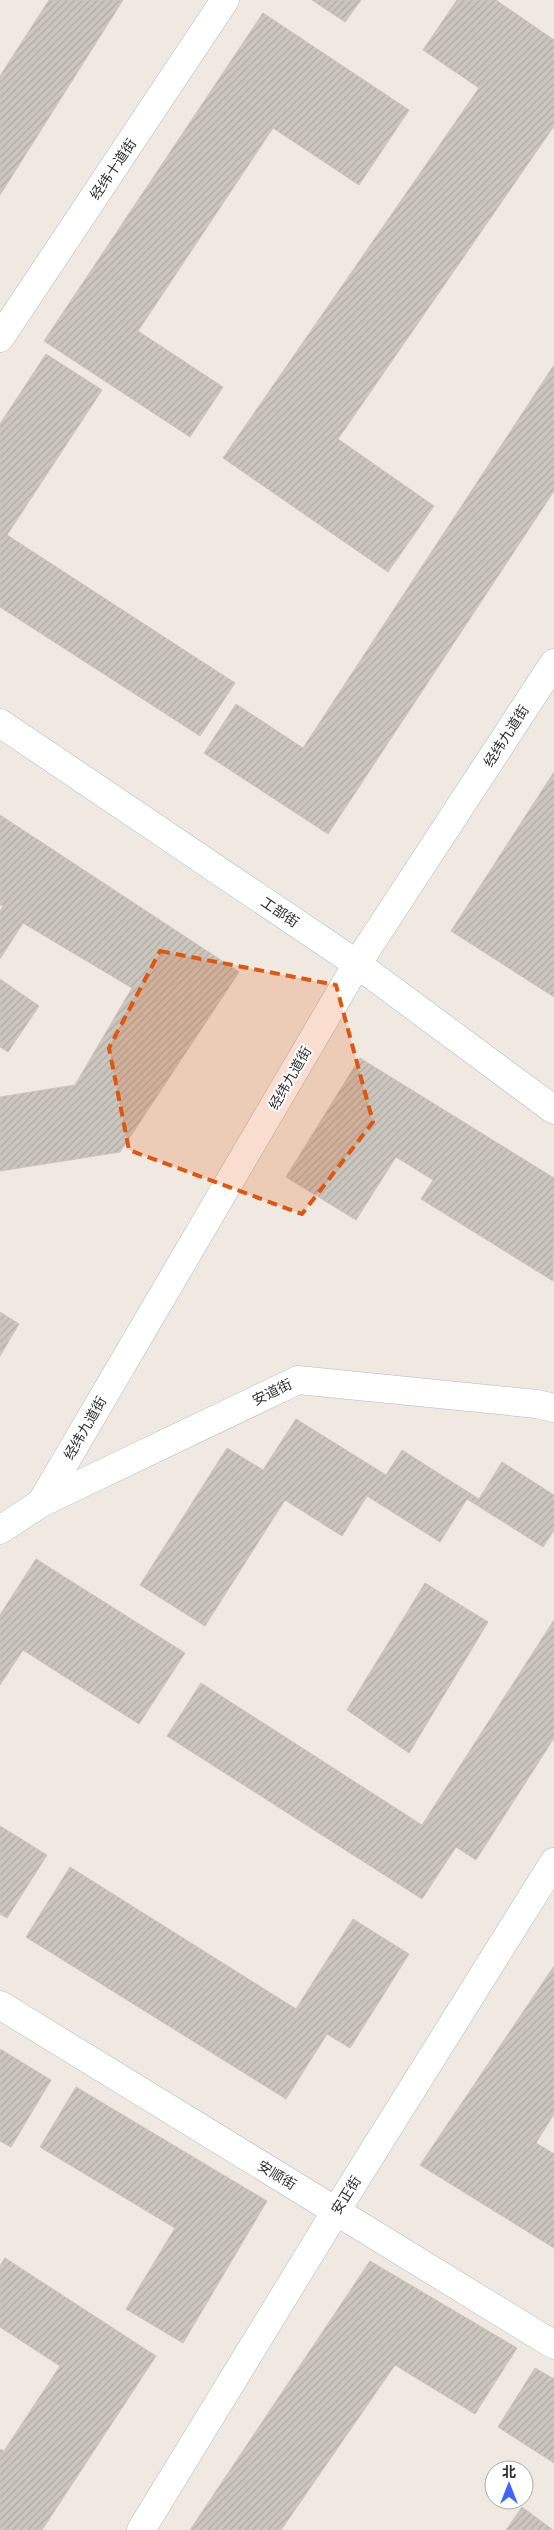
<svg xmlns="http://www.w3.org/2000/svg" width="554" height="2530" font-family="'Fira Sans Condensed','Noto Sans SC',sans-serif">
<style>
.building{fill:url(#building-hatch);stroke:#cbc5ba}
.lines{fill:none;stroke-linecap:round;stroke-linejoin:round}
.street-casing{stroke:#b4b7c1;stroke-width:29}
.secondary-casing{stroke:#b4b7c1;stroke-width:29}
.street{stroke:#fff;stroke-width:28}
.secondary{stroke:#fff;stroke-width:28}
.marked{fill:#df570e;fill-opacity:0.2;stroke:#df570e;stroke-width:4;stroke-dasharray:10 6;stroke-linejoin:round}
.labels{text-anchor:middle;stroke-width:4;stroke-linejoin:round;paint-order:stroke}
.street-label{font-size:14px;fill:#2e2e2e;stroke:#fff}
</style>
<defs>
<pattern id="building-hatch" width="6" height="6" patternUnits="userSpaceOnUse" patternTransform="scale(1.25)"><rect width="6" height="6" fill="#cbc7bf"/><path d="M-1 1l2-2M0 6l6-6M5 7l2-2" fill="none" stroke="#afaba4"/></pattern>
</defs>
<rect width="100%" height="100%" fill="#efe9e1"/>
<!-- building -->
<path class="building" d="M 49,0 L 123,0 L 0,195 L 0,76 Z
M 312,0 L 361,0 L 345,22 Z
M 457,0 L 496,0 L 554,40 L 554,126 L 338,439 L 434,506 L 388,572 L 223,458 L 479,88 L 423,50 Z
M 263,13 L 409,110 L 359,185 L 273,128 L 138,331 L 223,387 L 190,437 L 44,341 Z
M 46,354 L 102,390 L 7,535 L 235,683 L 200,736 L 0,607 L 0,424 Z
M 554,365 L 554,491 L 328,834 L 204,753 L 236,704 L 303,748 Z
M 554,772 L 554,997 L 451,931 Z
M 0,815 L 239,972 L 120,1152 L 0,1171 L 0,1097 L 75,1085 L 132,988 L 23,923 L 0,959 L 0,911 L 3,906 L 0,905 Z
M 0,979 L 39,1006 L 8,1052 L 0,1047 Z
M 360,1058 L 554,1178 L 553,1281 L 421,1199 L 433,1180 L 396,1157 L 356,1220 L 286,1177 Z
M 0,1312 L 19,1324 L 0,1356 Z
M 296,1419 L 386,1475 L 402,1450 L 479,1499 L 502,1462 L 554,1495 L 554,1530 L 543,1547 L 467,1499 L 440,1542 L 367,1496 L 342,1536 L 285,1500 L 205,1626 L 140,1585 L 227,1448 L 263,1470 Z
M 36,1559 L 185,1653 L 139,1724 L 23,1650 L 0,1685 L 0,1615 Z
M 425,1583 L 488,1622 L 409,1753 L 347,1710 Z
M 554,1620 L 554,1738 L 476,1860 L 456,1847 L 422,1899 L 167,1736 L 201,1683 L 422,1825 Z
M 0,1826 L 47,1855 L 7,1918 L 0,1914 Z
M 70,1867 L 296,2009 L 353,1919 L 409,1954 L 350,2048 L 327,2034 L 286,2099 L 26,1937 Z
M 554,1966 L 554,2114 L 536,2143 L 554,2154 L 554,2248 L 420,2165 Z
M 0,2049 L 51,2080 L 11,2147 L 0,2141 Z
M 76,2087 L 267,2201 L 183,2343 L 126,2309 L 175,2228 L 40,2147 Z
M 5,2258 L 156,2356 L 42,2530 L 0,2530 L 0,2449 L 4,2451 L 60,2366 L 0,2327 L 0,2266 Z
M 370,2261 L 517,2348 L 475,2414 L 395,2365 L 281,2530 L 190,2530 Z
M 535,2368 L 554,2379 L 554,2463 L 498,2427 Z
M 522,2507 L 553,2530 L 506,2530 Z"/>
<g class="lines">
<defs>
<path id="street" d="M 41,1503 L 298,1380 L 537,1404 L 554,1408"/>
<path id="secondary" d="M 0,338 L 225,0
M 0,723 L 357,964 L 554,1110
M 0,1530 L 41,1503 L 357,964 L 554,663
M 0,2005 L 554,2345
M 141,2530 L 336,2211 L 554,1862"/>
</defs>
<!-- street casing -->
<use href="#street" class="street-casing"/>
<!-- secondary casing -->
<use href="#secondary" class="secondary-casing"/>
<!-- street -->
<use href="#street" class="street"/>
<!-- secondary -->
<use href="#secondary" class="secondary"/>
</g>
<!-- marked area -->
<path class="marked" d="M 160,951 L 336,985 L 373,1122 L 302,1214 L 129,1150 L 109,1048 Z"/>
<g class="labels">
<!-- street labels -->
<g class="street-label">
<text transform="translate(113 169) rotate(-56)" y="5">经纬十道街</text>
<text transform="translate(506 736) rotate(-57)" y="5">经纬九道街</text>
<text transform="translate(280 912) rotate(34)" y="5">工部街</text>
<text transform="translate(290 1078) rotate(-60)" y="5">经纬九道街</text>
<text transform="translate(272 1392) rotate(-26)" y="5">安道街</text>
<text transform="translate(85 1428) rotate(-60)" y="5">经纬九道街</text>
<text transform="translate(277 2175) rotate(31)" y="5">安顺街</text>
<text transform="translate(346 2195) rotate(-58)" y="5">安正街</text>
</g>
</g>
<!-- north arrow -->
<g transform="translate(509 2485)"><circle r="24" fill="#ffffff" stroke="#ababab"/>
<path d="M0-4L9 19L0 12L-9 19Z" fill="#4264fb"/>
<text y="-8" font-size="14" font-weight="bold" text-anchor="middle" fill="#2e2e2e">北</text>
</g>
</svg>
